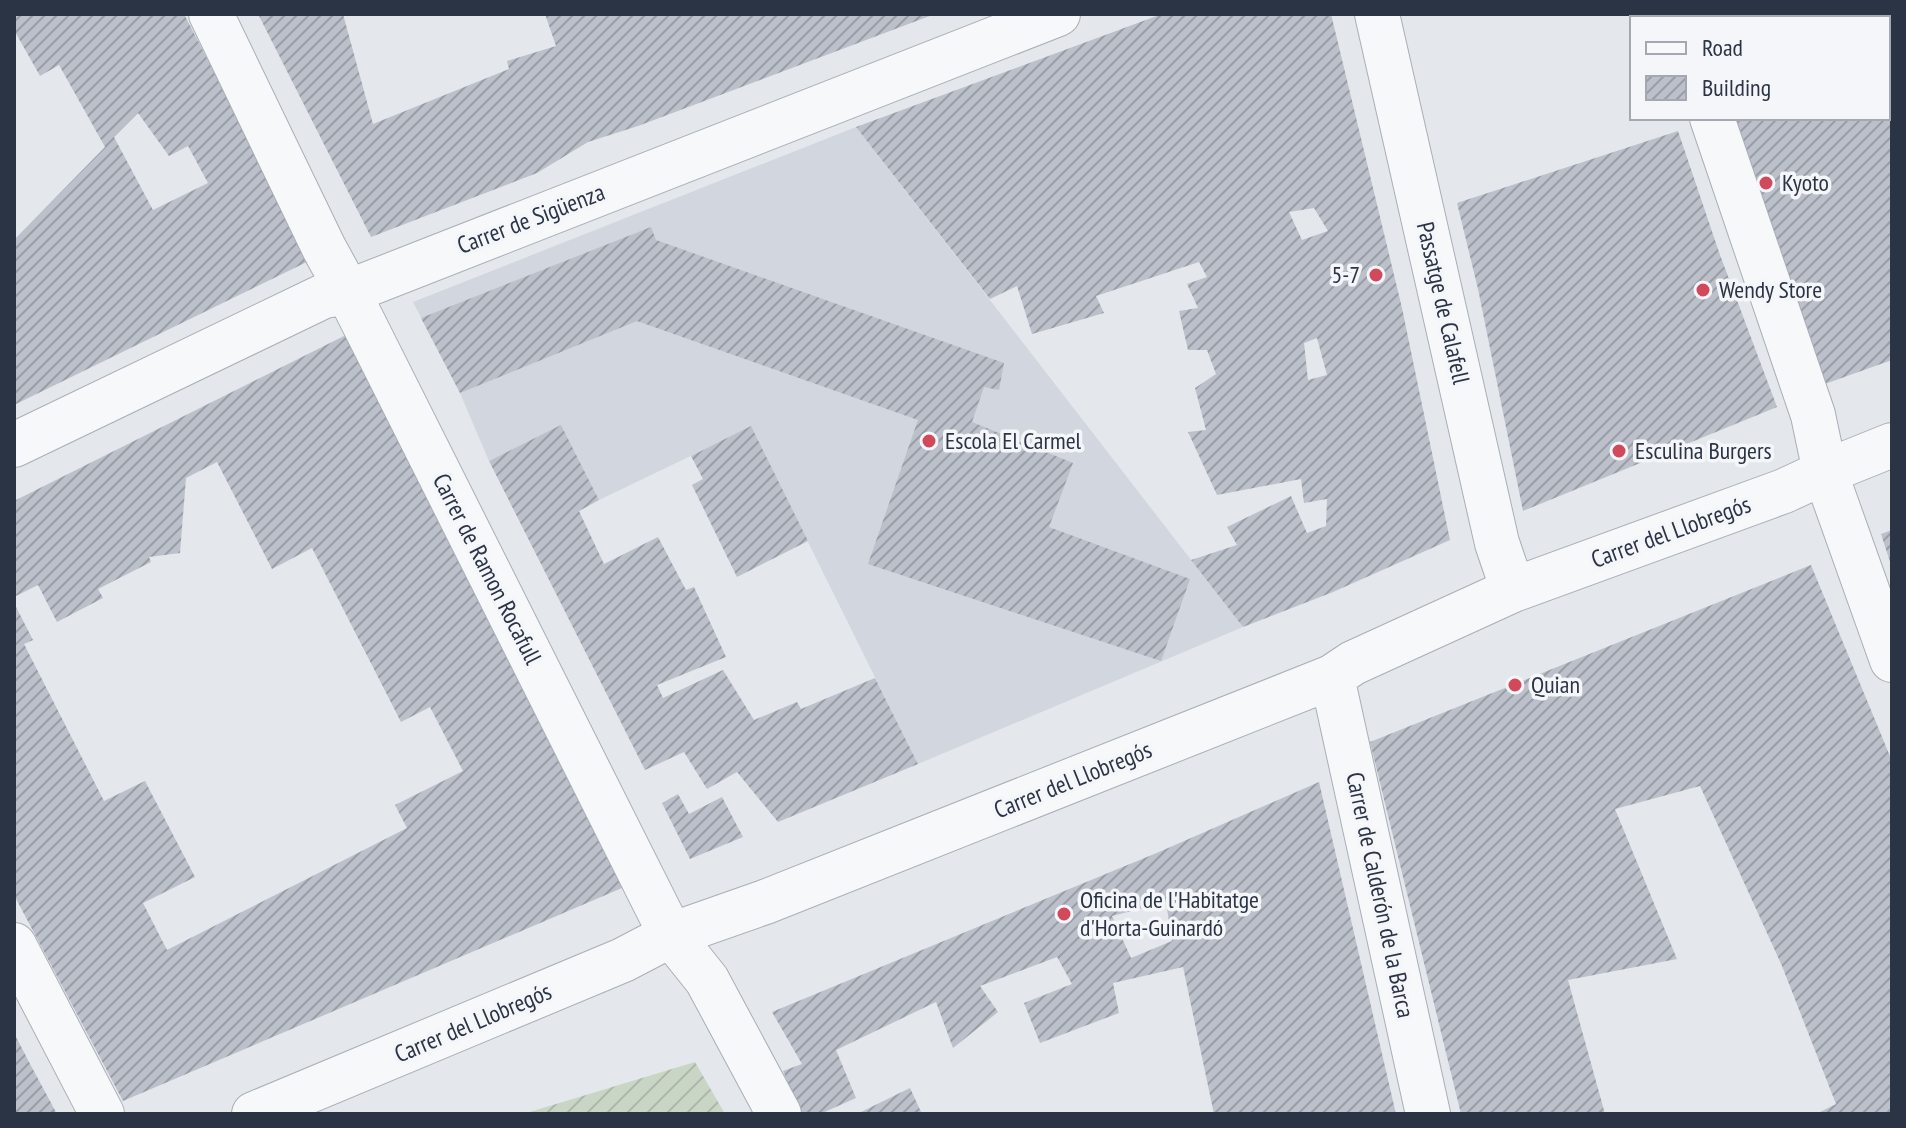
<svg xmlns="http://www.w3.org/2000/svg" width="1906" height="1128" font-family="'PT Sans Narrow',sans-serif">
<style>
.built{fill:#d2d6de}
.garden{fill:url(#garden-furrows)}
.pitch{fill:#c9d6c5}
.building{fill:url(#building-hatch);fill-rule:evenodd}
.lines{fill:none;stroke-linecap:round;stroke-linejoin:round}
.street-casing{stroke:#a9aeb7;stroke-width:46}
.street{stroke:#f7f8fa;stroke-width:44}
.poi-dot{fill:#d1495b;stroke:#f4f6f9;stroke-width:3}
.labels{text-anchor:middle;stroke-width:7;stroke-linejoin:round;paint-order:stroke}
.poi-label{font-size:24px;fill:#2b3445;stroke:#f4f6f9;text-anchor:start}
.street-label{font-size:24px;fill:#2b3445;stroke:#f4f6f9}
</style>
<defs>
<pattern id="garden-furrows" width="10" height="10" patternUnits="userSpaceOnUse" patternTransform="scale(2)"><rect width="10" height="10" fill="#c9d6c5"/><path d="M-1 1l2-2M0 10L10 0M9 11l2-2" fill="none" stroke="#adb8ab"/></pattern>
<pattern id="building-hatch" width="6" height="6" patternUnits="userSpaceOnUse" patternTransform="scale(2)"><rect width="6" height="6" fill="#bbc0ca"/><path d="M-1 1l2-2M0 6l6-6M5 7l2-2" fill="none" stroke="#989da6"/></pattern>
</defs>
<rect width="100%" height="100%" fill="#e4e7ec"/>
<!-- built -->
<path class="built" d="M 856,127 L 1243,627 L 918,764 L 751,427 L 599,500 L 561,426 L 489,461 L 460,393 L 413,302 Z"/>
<!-- garden -->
<path class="garden" d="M 695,1062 L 725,1114 L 523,1114 Z"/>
<!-- pitch -->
<path class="pitch" d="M 1699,14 L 1892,14 L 1892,30 L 1888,30 L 1888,18 L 1700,18 Z"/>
<!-- building -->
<path class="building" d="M 14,14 L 184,14 L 311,260 L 14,405 L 14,240 L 105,147 L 59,65 L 40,76 L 14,30 ZM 138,113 L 169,156 L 188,146 L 208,183 L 153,210 L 114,137 Z
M 258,14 L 343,14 L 373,124 L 509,69 L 507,61 L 556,46 L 545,14 L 935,14 L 638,126 L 588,142 L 537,173 L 371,237 Z
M 1162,14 L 1331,14 L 1402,308 L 1450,540 L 1333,592 L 1243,627 L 1191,560 L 1237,545 L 1227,527 L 1291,496 L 1307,533 L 1326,526 L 1327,499 L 1304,503 L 1301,479 L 1217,495 L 1188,432 L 1206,430 L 1195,388 L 1216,374 L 1207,350 L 1188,350 L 1179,311 L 1198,308 L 1187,284 L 1207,277 L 1199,262 L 1096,296 L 1104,313 L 1032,334 L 1017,286 L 990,299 L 856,127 ZM 1314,208 L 1328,231 L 1302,240 L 1289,212 ZM 1317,338 L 1327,375 L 1308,380 L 1304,343 Z
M 1888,110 L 1892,120 L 1892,360 L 1822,385 L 1732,118 L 1888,118 Z
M 1678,131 L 1720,255 L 1777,407 L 1523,511 L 1478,289 L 1457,203 Z
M 651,227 L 656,240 L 1004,363 L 999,390 L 984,387 L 972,422 L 1073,463 L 1049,527 L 1190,579 L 1161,661 L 868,564 L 918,420 L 637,321 L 460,393 L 421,318 Z
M 350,333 L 629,885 L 123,1101 L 14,895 L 14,603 L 33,640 L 24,644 L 104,801 L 145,781 L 195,877 L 143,903 L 167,950 L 407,828 L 395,805 L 463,771 L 430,707 L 401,722 L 312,548 L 272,569 L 217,462 L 186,478 L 180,553 L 149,557 L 151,562 L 98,589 L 103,598 L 57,622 L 38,585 L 14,597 L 14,501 Z
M 561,425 L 599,500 L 579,511 L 604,564 L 658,537 L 686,590 L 694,587 L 726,657 L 657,685 L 663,698 L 723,670 L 754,720 L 797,702 L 801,709 L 875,678 L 918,764 L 778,822 L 737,772 L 707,789 L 684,752 L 645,770 L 489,461 Z
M 751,426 L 808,541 L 737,577 L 692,485 L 703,479 L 691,456 Z
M 1892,530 L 1892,565 L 1891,565 L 1881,534 Z
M 1811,565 L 1892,761 L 1892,1114 L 1816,1114 L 1836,1104 L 1782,966 L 1700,786 L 1615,809 L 1677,959 L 1568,980 L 1605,1114 L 1461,1114 L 1370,742 Z
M 1319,782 L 1396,1114 L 1214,1114 L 1183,967 L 1113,983 L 1119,1013 L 1040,1043 L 1024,1003 L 1072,984 L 1057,957 L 980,986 L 998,1012 L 953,1048 L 936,1002 L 836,1050 L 856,1098 L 820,1114 L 801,1114 L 783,1071 L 802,1064 L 772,1012 L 1159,852 ZM 1166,902 L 1172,941 L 1131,958 L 1112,916 Z
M 678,794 L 689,814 L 722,797 L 743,837 L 690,859 L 662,803 Z
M 14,1033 L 29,1062 L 57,1114 L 14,1114 Z
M 910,1088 L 922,1114 L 857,1114 Z"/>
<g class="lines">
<defs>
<path id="street" d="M 211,14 L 324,248 L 348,292 L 671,935 L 707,980 L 779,1114
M 1377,14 L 1497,543 L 1513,590
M 1677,14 L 1678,18
M 1712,118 L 1813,415 L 1825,472 L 1892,660
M 14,445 L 324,296 L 348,292 L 1058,14
M 1332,677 L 1428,1114
M 14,945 L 102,1114
M 254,1114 L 623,960 L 671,935 L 765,902 L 1332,677 L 1353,663 L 1513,590 L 1784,491 L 1825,472 L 1892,445"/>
</defs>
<!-- street casing -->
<use href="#street" class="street-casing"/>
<!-- street -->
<use href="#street" class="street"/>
</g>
<!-- markers -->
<g class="poi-dot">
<circle cx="1766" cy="183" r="8"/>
<circle cx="1376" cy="275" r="8"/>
<circle cx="1703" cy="290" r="8"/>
<circle cx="929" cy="441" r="8"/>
<circle cx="1619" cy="451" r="8"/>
<circle cx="1515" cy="685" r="8"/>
<circle cx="1064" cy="914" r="8"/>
</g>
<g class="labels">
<!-- poi labels -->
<g class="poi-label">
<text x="1782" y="191">Kyoto</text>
<text x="1360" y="283" text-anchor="end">5-7</text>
<text x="1719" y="298">Wendy Store</text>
<text x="945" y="449">Escola El Carmel</text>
<text x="1635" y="459">Esculina Burgers</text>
<text x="1531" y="693">Quian</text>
<text x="1080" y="908">Oficina de l'Habitatge<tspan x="1080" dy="28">d'Horta-Guinardó</tspan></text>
</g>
<!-- street labels -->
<g class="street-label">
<text transform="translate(531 219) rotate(-21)" y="8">Carrer de Sigüenza</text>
<text transform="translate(1443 303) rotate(77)" y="8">Passatge de Calafell</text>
<text transform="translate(1671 532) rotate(-20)" y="8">Carrer del Llobregós</text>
<text transform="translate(487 569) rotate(63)" y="8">Carrer de Ramon Rocafull</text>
<text transform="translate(1073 780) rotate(-22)" y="8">Carrer del Llobregós</text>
<text transform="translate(1380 895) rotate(78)" y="8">Carrer de Calderón de la Barca</text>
<text transform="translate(473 1023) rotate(-23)" y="8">Carrer del Llobregós</text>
</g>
</g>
<!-- border -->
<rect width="1906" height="1128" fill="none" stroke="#2b3445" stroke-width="32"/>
<!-- legend -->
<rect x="1630" y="16" width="260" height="104" fill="#f4f6f9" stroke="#a4a8b1" stroke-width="2"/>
<rect x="1646" y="42" width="40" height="12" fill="#f7f8fa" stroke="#a4a8b1" stroke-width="2"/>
<text x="1702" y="56" font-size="24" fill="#2b3445">Road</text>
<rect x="1646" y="76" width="40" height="24" fill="url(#building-hatch)" stroke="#a4a8b1" stroke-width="2"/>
<text x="1702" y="96" font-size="24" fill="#2b3445">Building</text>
</svg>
